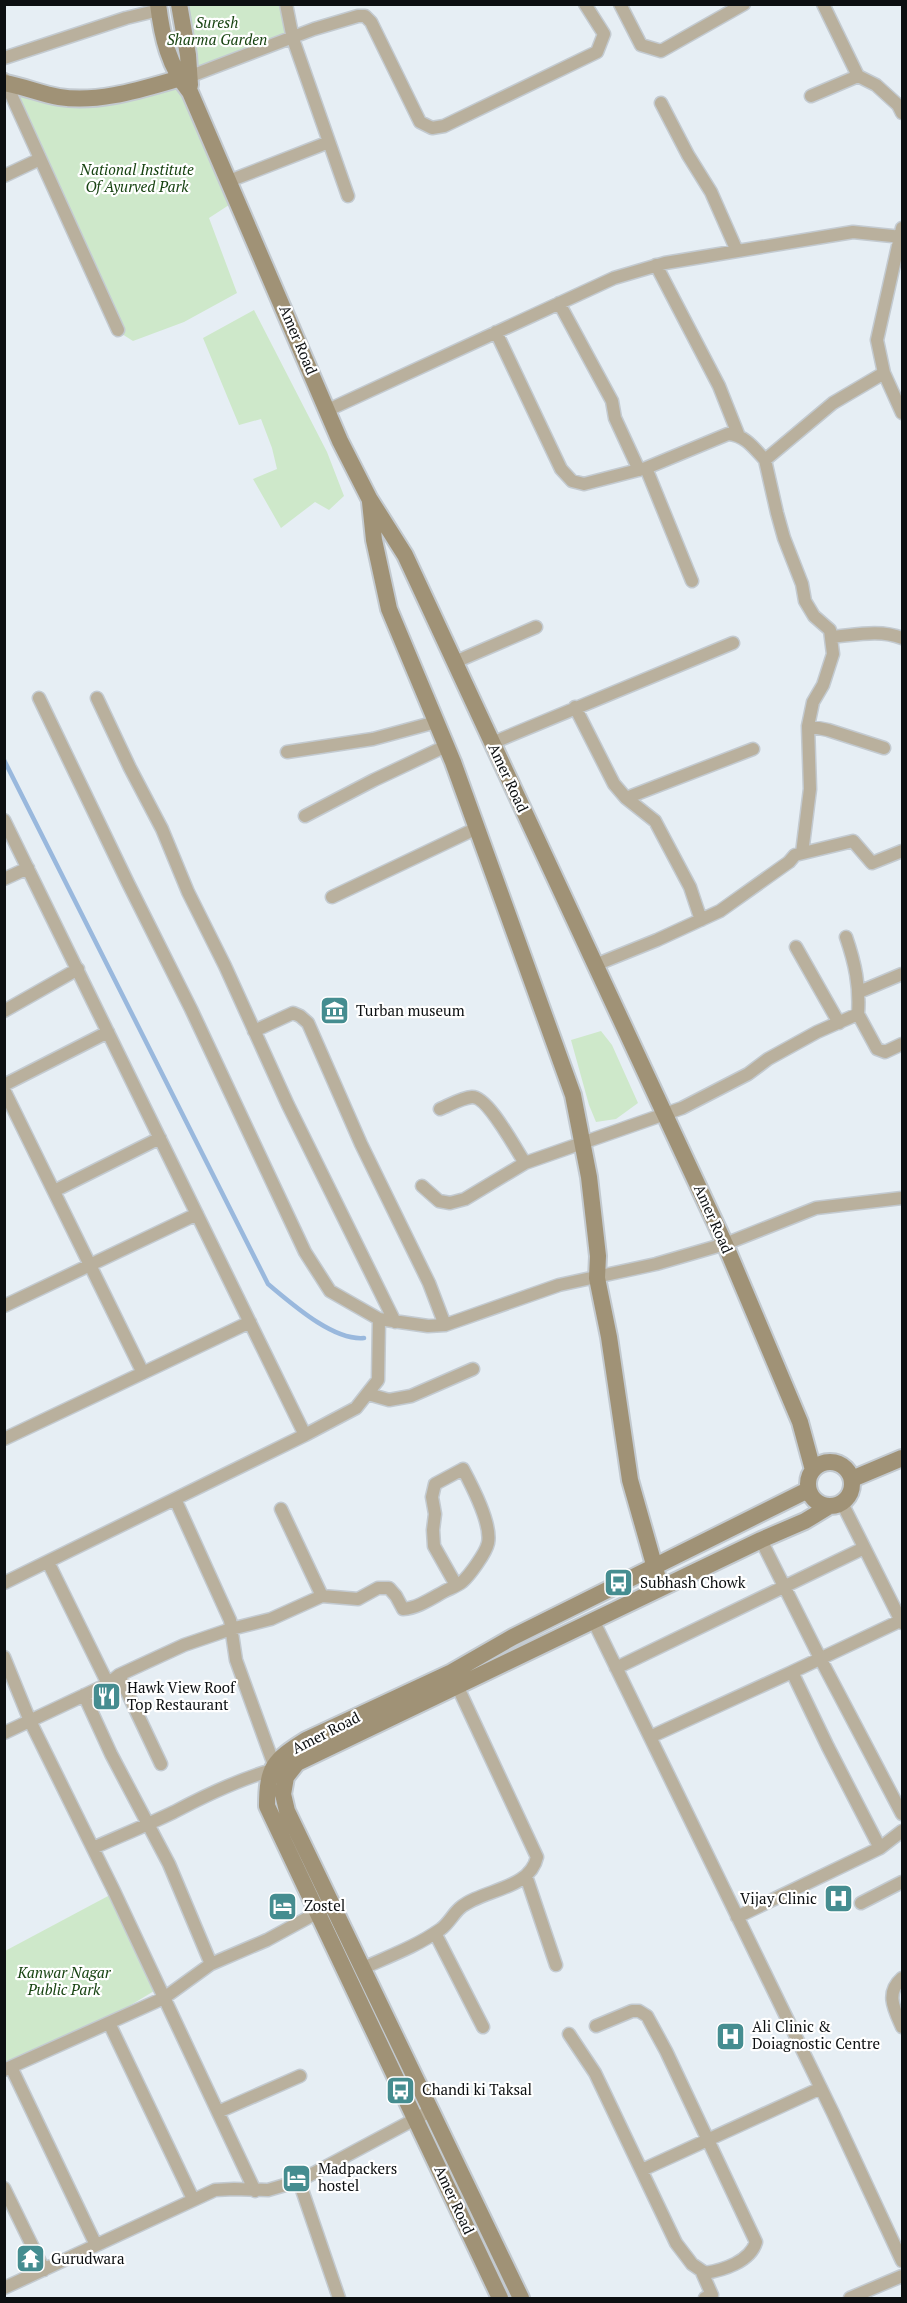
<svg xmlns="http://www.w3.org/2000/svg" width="907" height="2303" font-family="'PT Serif',serif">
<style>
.green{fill:#cee8ca}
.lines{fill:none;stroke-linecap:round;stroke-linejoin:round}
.stream{stroke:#99b8dd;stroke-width:4.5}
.street-casing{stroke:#c3cad0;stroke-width:15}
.secondary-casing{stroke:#c3cad0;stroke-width:20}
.street{stroke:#b9b09d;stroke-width:12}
.secondary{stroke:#a09276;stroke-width:16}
.labels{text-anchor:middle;stroke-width:4.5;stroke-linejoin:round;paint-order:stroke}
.park-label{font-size:15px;font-style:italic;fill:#184412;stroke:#fff}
.street-label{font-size:15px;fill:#0c0f11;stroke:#fff}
.poi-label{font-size:15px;fill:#0c0f11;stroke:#fff;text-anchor:start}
</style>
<rect width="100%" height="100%" fill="#e6eef4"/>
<!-- green -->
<path class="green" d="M 183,5 L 282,5 L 289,36 L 198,68 L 192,66 Z
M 182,87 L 232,203 L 209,218 L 237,293 L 184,322 L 133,341 L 122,334 L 14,90 L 109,101 L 152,95 Z
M 254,310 L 327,452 L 344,496 L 329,510 L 315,502 L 281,528 L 253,479 L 277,469 L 272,448 L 261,419 L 239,425 L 203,338 Z
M 601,1031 L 612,1045 L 638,1103 L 616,1119 L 596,1122 L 589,1105 L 571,1040 Z
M 110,1895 L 159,1988 L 78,2037 L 5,2063 L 5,1951 Z"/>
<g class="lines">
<!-- stream -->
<path class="stream" d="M 4,760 L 268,1284 C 291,1303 333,1341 364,1338"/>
<defs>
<path id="street" d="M 286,4 L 293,39 L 348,196
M 620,4 L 641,45 L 661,51 L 744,4
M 823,4 L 858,76 L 876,85 L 898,105 L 902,113
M 4,58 L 126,18 L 159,10
M 191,76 L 314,29 L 358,16 L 365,16 L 371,22 L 420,122 L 432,128 L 444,126 L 597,52 L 604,34 L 585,4
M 4,79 L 118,330
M 811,96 L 858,76
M 661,103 L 688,155 L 711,192 L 737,251
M 4,176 L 40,159
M 229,181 L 329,142
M 902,228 L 877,340 L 884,373 L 902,413
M 656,265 L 719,386 L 738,434
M 559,303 L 612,401 L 615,418 L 639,470
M 496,332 L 561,469 L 572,481 L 584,484 L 646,468 L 728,434 C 745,435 754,448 765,460
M 328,410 L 614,278 L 665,263 L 853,232 L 902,237
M 646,468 L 692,581
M 831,637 C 855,635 880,629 902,638
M 455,662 L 536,627
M 39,698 L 128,883 L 191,1009 L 305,1252 L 330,1291 L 379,1319
M 97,698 L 130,768 L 162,829 L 188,892 L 225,966 L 288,1105 L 395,1322
M 575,707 L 614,784 L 626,798 L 655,821 L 690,887 L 701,920
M 808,726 L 828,730 L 884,748
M 492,743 L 733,643
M 287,752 L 373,739 L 436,722
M 626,798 L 753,749
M 305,816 L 374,780 L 446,746
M 4,820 L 305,1435
M 802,853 L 810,789 L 808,726 L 813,702 L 823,685 L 833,654 L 830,630 L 814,616 L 805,601 L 802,584 L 784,538 L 777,513 L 765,460 L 833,403 L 884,373
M 4,879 L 28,868
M 332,897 L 477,828
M 846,937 C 855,963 860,986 858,1014
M 796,947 L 839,1023
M 595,965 L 657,940 L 720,911 L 789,862 L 795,855 L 853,841 L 872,863 L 902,851
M 859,992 L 902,974
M 4,1011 L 78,969
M 254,1031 L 293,1013 L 300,1016 L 308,1023 L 361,1144 L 429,1283 L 445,1325
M 4,1085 L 108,1032
M 4,1090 L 143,1373
M 440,1109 C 450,1105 461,1098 472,1097 C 488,1096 516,1150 525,1163
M 422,1186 L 439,1201 L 450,1203 L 465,1199 L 525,1163 L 682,1108 L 748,1074 L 768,1059 L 817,1032 L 858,1014 L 877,1049 L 885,1052 L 902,1044
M 54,1191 L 160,1138
M 4,1306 L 197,1214
M 368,1394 L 389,1400 L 411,1396 L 473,1369
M 4,1439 L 250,1322
M 175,1499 L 230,1620 L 236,1660 L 274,1765
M 842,1503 L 902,1623
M 281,1509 L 322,1596
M 761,1540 L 820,1658 L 902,1814
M 4,1583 L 305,1435 L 356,1408 L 378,1380 L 379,1319 L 428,1326 L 445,1325 L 559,1285 L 656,1264 L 725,1244 L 816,1208 L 902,1198
M 593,1620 L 833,2113 L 902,2261
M 4,1657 L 30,1721 L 113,1889 L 255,2191
M 616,1668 L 864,1548
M 119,1675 L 161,1764
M 108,1684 L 119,1675 L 184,1645 L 231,1629 L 271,1619 L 322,1596 L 358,1599 L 378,1588 L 389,1588 L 396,1596 L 403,1609 C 418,1608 432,1598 445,1591 C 451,1588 457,1586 462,1582 C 469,1576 486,1553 488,1543 C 492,1524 472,1486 463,1469 L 435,1484 L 432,1497 L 435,1514 L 433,1530 L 434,1546 L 456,1585
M 84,1695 L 111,1754 L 169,1864 L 211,1964
M 4,1733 L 108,1684 L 48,1562
M 650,1737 L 792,1672
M 93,1848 C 120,1836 147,1825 174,1812 C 206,1795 237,1780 272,1770
M 880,1848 L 828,1747 L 792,1672 L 902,1620
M 526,1876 L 556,1965
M 861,1903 L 902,1882
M 737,1917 L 880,1848 L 902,1831
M 435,1933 L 483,2027
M 363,1968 C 390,1956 417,1946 441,1929 C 449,1923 453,1914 460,1908 C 482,1889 530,1890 537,1857 L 454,1679
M 902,1978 C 885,1993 894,2009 902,2027
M 109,2023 L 193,2199
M 569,2034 L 595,2073 L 676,2243 L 692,2264 L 705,2273 C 723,2270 750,2262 756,2242 L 666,2051 L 647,2016 L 639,2011 L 632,2011 L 596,2026
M 11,2067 L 96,2245
M 4,2070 L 164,1998 L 211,1964 L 267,1940 L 324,1909
M 218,2112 L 300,2076
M 642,2170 L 821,2088
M 299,2181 L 339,2298
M 4,2188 L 44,2270
M 701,2270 L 712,2295 L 705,2298
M 4,2288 L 215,2190 L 234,2189 L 268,2190 L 299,2181 L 432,2110
M 850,2298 L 902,2276"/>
<path id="secondary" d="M 158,4 C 162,37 169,67 190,92 L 340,441 L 369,498 L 405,555 L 725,1244 L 800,1422 L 813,1470
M 179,4 L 188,55 L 190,85
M 4,83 C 23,86 41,94 59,97 C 101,104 148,87 188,76
M 370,502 L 374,540 L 389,609 L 453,762 L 573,1095 L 589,1177 L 598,1256 L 597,1278 L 609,1337 L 630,1480 L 657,1575
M808 1484a22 22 0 1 1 44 0a22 22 0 1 1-44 0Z
M 852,1479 L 902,1458
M 500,2298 L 267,1806 C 267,1767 274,1760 306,1740 L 452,1672 L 513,1637 L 808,1490
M 521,2298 L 287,1811 L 283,1794 L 286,1777 L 297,1763 L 761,1540 L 805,1521 L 828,1507"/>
</defs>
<!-- street casing -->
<use href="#street" class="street-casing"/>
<!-- secondary casing -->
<use href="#secondary" class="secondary-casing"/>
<!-- street -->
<use href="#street" class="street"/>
<!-- secondary -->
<use href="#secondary" class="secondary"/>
</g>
<!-- icons -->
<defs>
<symbol id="museum-square" viewBox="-11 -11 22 22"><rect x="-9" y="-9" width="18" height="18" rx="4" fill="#458d90" stroke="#fff"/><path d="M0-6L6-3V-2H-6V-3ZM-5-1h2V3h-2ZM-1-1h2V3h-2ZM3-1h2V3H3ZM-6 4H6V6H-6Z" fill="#fff"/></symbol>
<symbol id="bus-square" viewBox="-11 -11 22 22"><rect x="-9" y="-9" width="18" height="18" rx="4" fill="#458d90" stroke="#fff"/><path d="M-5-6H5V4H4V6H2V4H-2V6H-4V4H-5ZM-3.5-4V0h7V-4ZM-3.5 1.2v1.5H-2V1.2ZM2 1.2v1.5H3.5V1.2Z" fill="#fff"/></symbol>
<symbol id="restaurant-square" viewBox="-11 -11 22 22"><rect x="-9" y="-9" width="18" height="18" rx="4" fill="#458d90" stroke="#fff"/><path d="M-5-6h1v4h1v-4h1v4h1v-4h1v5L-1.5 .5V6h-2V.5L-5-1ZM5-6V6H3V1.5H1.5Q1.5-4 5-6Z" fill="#fff"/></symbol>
<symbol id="hospital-square" viewBox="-11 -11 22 22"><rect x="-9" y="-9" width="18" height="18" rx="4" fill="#458d90" stroke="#fff"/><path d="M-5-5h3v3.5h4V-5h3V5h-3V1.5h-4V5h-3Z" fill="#fff"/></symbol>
<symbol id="hotel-square" viewBox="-11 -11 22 22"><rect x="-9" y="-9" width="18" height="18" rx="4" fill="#458d90" stroke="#fff"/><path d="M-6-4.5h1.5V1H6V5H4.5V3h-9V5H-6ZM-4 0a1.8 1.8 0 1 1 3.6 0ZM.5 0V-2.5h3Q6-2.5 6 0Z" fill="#fff"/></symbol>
<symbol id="temple-square" viewBox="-11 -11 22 22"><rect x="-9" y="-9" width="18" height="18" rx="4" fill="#458d90" stroke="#fff"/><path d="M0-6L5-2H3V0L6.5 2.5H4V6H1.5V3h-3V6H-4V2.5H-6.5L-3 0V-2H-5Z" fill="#fff"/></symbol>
</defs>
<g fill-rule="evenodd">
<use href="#museum-square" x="318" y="994" width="33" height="33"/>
<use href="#bus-square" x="602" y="1566" width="33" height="33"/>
<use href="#restaurant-square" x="90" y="1680" width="33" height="33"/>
<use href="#hospital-square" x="822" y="1882" width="33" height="33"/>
<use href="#hotel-square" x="266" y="1890" width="33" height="33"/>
<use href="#hospital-square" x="714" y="2020" width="33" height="33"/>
<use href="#bus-square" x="384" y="2074" width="33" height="33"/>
<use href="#hotel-square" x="280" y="2162" width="33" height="33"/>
<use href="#temple-square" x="14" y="2242" width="33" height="33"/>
</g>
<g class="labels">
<!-- park labels -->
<g class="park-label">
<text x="217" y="28">Suresh<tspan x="217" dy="17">Sharma Garden</tspan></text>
<text x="137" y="175">National Institute<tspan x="137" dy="17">Of Ayurved Park</tspan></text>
<text x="64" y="1978">Kanwar Nagar<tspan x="64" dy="17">Public Park</tspan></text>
</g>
<!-- street labels -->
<g class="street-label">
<text transform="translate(298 340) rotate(67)" y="5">Amer Road</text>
<text transform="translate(508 778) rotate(65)" y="5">Amer Road</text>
<text transform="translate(713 1219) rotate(66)" y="5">Amer Road</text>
<text transform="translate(326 1733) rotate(-27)" y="5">Amer Road</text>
<text transform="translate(454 2200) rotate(65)" y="5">Amer Road</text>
</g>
<!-- poi labels -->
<g class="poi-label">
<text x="356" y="1016">Turban museum</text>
<text x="640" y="1588">Subhash Chowk</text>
<text x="127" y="1693">Hawk View Roof<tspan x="127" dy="17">Top Restaurant</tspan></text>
<text x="817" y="1904" text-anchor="end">Vijay Clinic</text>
<text x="304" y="1911">Zostel</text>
<text x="752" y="2032">Ali Clinic &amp;<tspan x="752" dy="17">Doiagnostic Centre</tspan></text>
<text x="422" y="2095">Chandi ki Taksal</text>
<text x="318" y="2174">Madpackers<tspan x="318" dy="17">hostel</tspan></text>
<text x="51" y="2264">Gurudwara</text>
</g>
</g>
<!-- border -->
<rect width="907" height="2303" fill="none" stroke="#0c0f11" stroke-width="12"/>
</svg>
